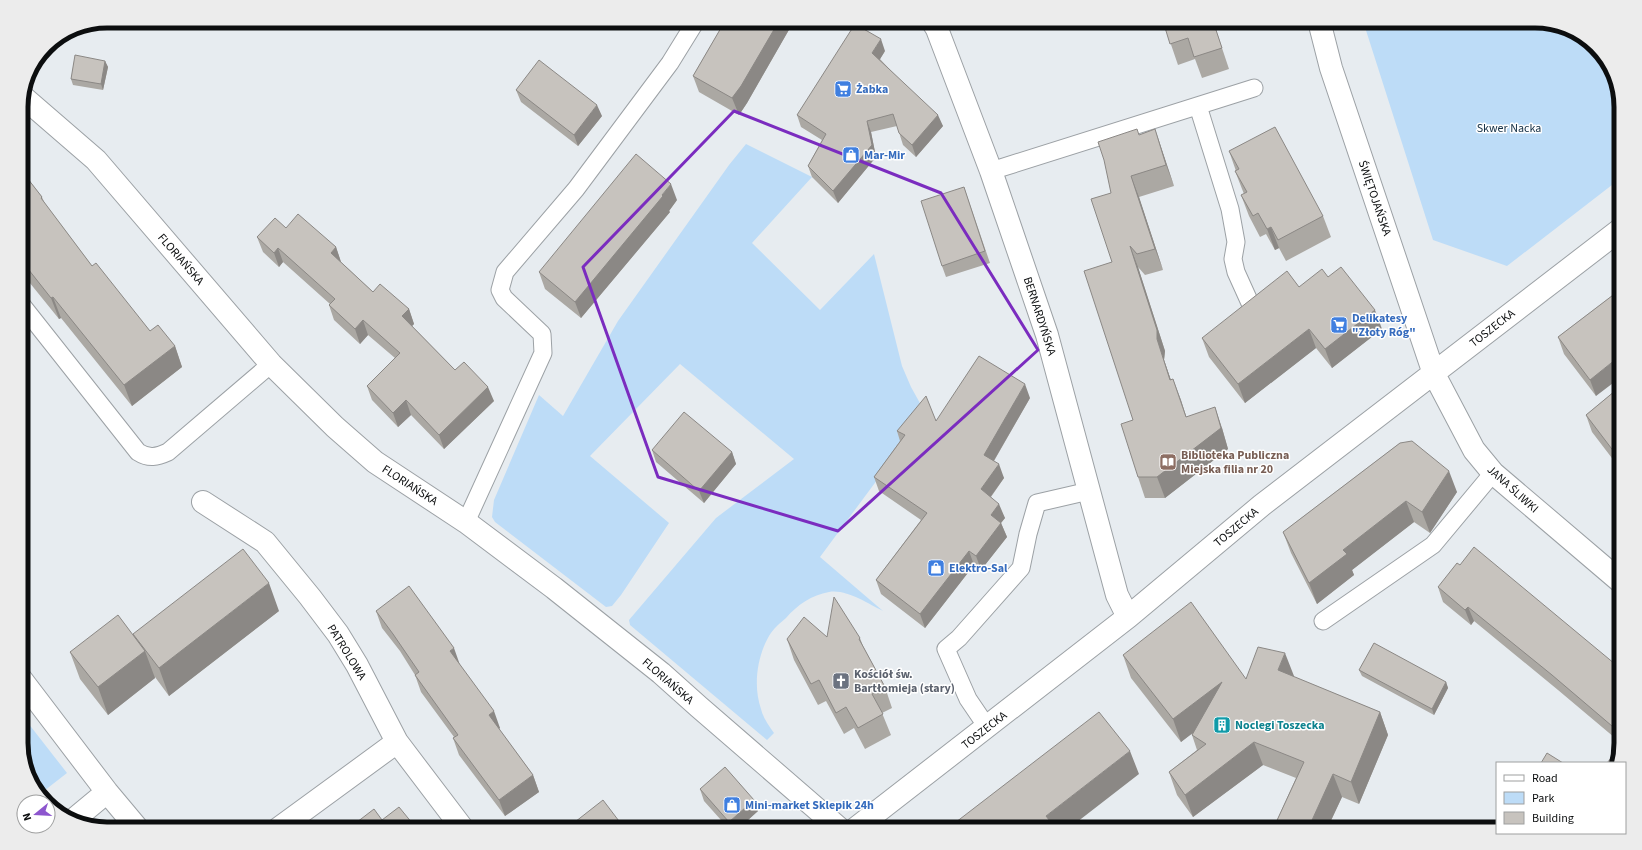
<svg xmlns="http://www.w3.org/2000/svg" width="1642" height="850" font-family="'Source Sans 3',sans-serif">
<style>
.green{fill:#bddcf7}
.lines{fill:none;stroke-linecap:round;stroke-linejoin:round}
.lane-casing{stroke:#9ca1a5;stroke-width:19}
.street-casing{stroke:#9ca1a5;stroke-width:24}
.secondary-casing{stroke:#9ca1a5;stroke-width:24}
.lane{stroke:#fff;stroke-width:17}
.street{stroke:#fff;stroke-width:22}
.secondary{stroke:#fff;stroke-width:22}
.wall{fill:#aba8a3}
.shaded-wall{fill:#8b8885}
.building{fill:#c7c3be;stroke:#8b8885}
.marked{fill:none;stroke:#7b2cbf;stroke-width:3;stroke-linejoin:round}
.labels{text-anchor:middle;stroke-width:3;stroke-linejoin:round;paint-order:stroke}
.shop-label{font-size:12px;font-weight:bold;fill:#366cbe;stroke:#fff;text-anchor:start}
.park-label{font-size:12px;fill:#122e44;stroke:#fff}
.street-label{font-size:12px;fill:#0c0e0f;stroke:#fff}
.education-label{font-size:12px;font-weight:bold;fill:#785e54;stroke:#fff;text-anchor:start}
.worship-label{font-size:12px;font-weight:bold;fill:#5b616d;stroke:#fff;text-anchor:start}
.culture-label{font-size:12px;font-weight:bold;fill:#0d838f;stroke:#fff;text-anchor:start}
.rim{fill:none;stroke:#0c0e0f;stroke-width:5}
</style>
<rect width="100%" height="100%" fill="#e7ecf0"/>
<!-- green -->
<path class="green" d="M 1363,21 L 1535,21 L 1573,30 L 1607,60 L 1621,102 L 1621,178 L 1507,266 L 1433,240 Z
M 746,144 L 812,177 L 752,243 L 820,310 L 874,254 L 902,366 L 911,387 L 926,414 L 820,557 L 883,611 C 868,604 847,589 829,592 C 812,595 797,605 786,618 C 780,623 773,629 769,636 C 757,657 753,686 761,709 C 763,718 769,726 774,733 L 767,740 L 630,625 L 629,620 L 716,518 L 794,459 L 680,364 L 590,456 L 669,523 L 621,595 L 612,606 L 606,607 L 495,522 L 492,517 L 494,500 L 539,395 L 563,416 L 618,321 L 729,165 Z
M 21,714 L 67,773 L 40,794 L 35,790 L 21,748 Z"/>
<g class="lines">
<defs>
<path id="lane" d="M 1198,106 L 1230,209 L 1236,242 L 1233,259 L 1236,272 L 1250,303
M 991,171 L 1254,88
M 21,304 L 138,452 C 149,459 157,457 168,452 L 271,364
M 466,522 L 543,353 L 542,334 L 504,298 L 500,290 L 505,272 L 576,189 L 670,63 L 696,21
M 1323,621 L 1433,545 L 1493,473
M 987,727 L 968,699 L 946,649 L 959,638 L 1021,568 L 1028,534 L 1037,503 L 1089,491"/>
<path id="street" d="M 22,96 L 96,160 L 271,364 L 335,427 L 375,462 L 466,522 L 554,588 L 661,673 L 699,707 L 840,829
M 203,502 L 265,542 L 310,597 L 338,634 L 357,665 L 397,742 L 463,829
M 21,679 L 107,792 L 138,829
M 72,821 L 107,792
M 278,829 L 397,742"/>
<path id="secondary" d="M 932,21 L 937,29 L 991,171 L 1047,335 L 1117,595 L 1128,617
M 1319,21 L 1331,68 L 1434,374 L 1474,450 L 1493,473 L 1621,582
M 855,829 L 1128,617 L 1262,505 L 1621,229"/>
</defs>
<!-- lane casing -->
<use href="#lane" class="lane-casing"/>
<!-- street casing -->
<use href="#street" class="street-casing"/>
<!-- secondary casing -->
<use href="#secondary" class="secondary-casing"/>
<!-- lane -->
<use href="#lane" class="lane"/>
<!-- street -->
<use href="#street" class="street"/>
<!-- secondary -->
<use href="#secondary" class="secondary"/>
</g>
<!-- wall -->
<path class="wall" d="M 725,21 L 794,21 L 747,103 L 739,115 L 699,92 L 693,76 Z
M 1163,21 L 1213,21 L 1229,69 L 1202,78 L 1195,59 L 1178,65 Z
M 885,51 L 880,59 L 943,126 L 916,157 L 903,145 L 897,126 L 871,132 L 876,157 L 838,203 L 812,177 L 808,166 L 822,140 L 801,127 L 797,115 Z
M 105,61 L 108,67 L 103,90 L 73,85 L 71,79 Z
M 516,90 L 602,116 L 578,146 L 521,102 Z
M 1155,129 L 1174,186 L 1139,197 L 1163,270 L 1145,275 L 1138,267 L 1165,351 L 1164,360 L 1171,380 L 1173,379 L 1186,417 L 1222,428 L 1228,449 L 1165,498 L 1145,498 L 1138,477 L 1133,420 L 1112,262 L 1111,193 L 1139,135 Z
M 1229,151 L 1323,216 L 1331,237 L 1286,261 L 1279,248 L 1275,250 L 1266,234 L 1260,237 L 1249,216 L 1241,195 L 1244,194 L 1235,171 L 1236,171 Z
M 21,170 L 42,197 L 45,204 L 92,266 L 150,331 L 175,346 L 182,367 L 132,406 L 61,318 L 59,319 L 21,272 Z
M 964,187 L 990,263 L 946,277 L 942,266 Z
M 677,200 L 669,211 L 670,212 L 581,318 L 545,289 L 539,272 Z
M 286,228 L 336,247 L 341,262 L 373,292 L 409,309 L 414,324 L 412,326 L 455,370 L 494,401 L 444,449 L 411,415 L 398,427 L 372,400 L 367,386 L 395,358 L 368,335 L 360,344 L 334,320 L 329,305 L 330,304 L 283,262 L 279,267 L 263,252 L 257,237 Z
M 1328,277 L 1382,329 L 1332,368 L 1316,348 L 1245,403 L 1209,357 L 1202,338 L 1299,287 Z
M 1621,289 L 1596,396 L 1564,354 L 1558,337 Z
M 1621,386 L 1621,470 L 1592,432 L 1586,415 Z
M 1030,398 L 994,461 L 1004,478 L 991,497 L 1005,518 L 1001,523 L 1007,537 L 981,570 L 974,565 L 925,628 L 881,594 L 876,580 L 921,520 L 879,491 L 874,477 L 900,441 L 897,431 Z
M 1400,443 L 1457,492 L 1430,533 L 1414,522 L 1352,570 L 1354,575 L 1317,604 L 1291,553 L 1283,532 Z
M 652,450 L 732,452 L 736,464 L 704,503 L 656,462 Z
M 1438,587 L 1621,669 L 1621,743 L 1558,690 L 1474,621 L 1471,625 L 1443,602 Z
M 279,611 L 169,696 L 155,677 L 155,678 L 108,715 L 80,679 L 70,652 L 133,635 Z
M 376,611 L 460,665 L 500,728 L 499,729 L 533,775 L 539,792 L 505,816 L 459,755 L 453,738 L 454,737 L 421,692 L 415,675 L 400,651 L 382,628 Z
M 827,637 L 860,638 L 863,646 L 885,687 L 892,708 L 882,713 L 891,735 L 865,749 L 854,728 L 844,734 L 826,701 L 818,705 L 794,660 L 787,639 Z
M 1123,655 L 1246,679 L 1294,676 L 1293,677 L 1380,712 L 1388,735 L 1359,804 L 1342,797 L 1327,829 L 1273,829 L 1296,778 L 1263,765 L 1193,817 L 1177,795 L 1169,772 L 1197,750 L 1192,735 L 1192,733 L 1181,742 L 1131,678 Z
M 1359,670 L 1446,682 L 1448,688 L 1434,715 L 1362,676 Z
M 700,789 L 754,800 L 758,811 L 738,829 L 729,829 L 704,801 Z"/>
<!-- shaded-wall -->
<path class="shaded-wall" d="M 779,21 L 794,21 L 747,103 L 739,115 L 732,98 Z
M 881,39 L 885,51 L 877,64 L 872,53 Z
M 105,61 L 108,67 L 103,90 L 101,84 Z
M 597,105 L 602,116 L 578,146 L 574,135 Z
M 938,115 L 943,126 L 916,157 L 912,145 Z
M 867,121 L 871,132 L 876,157 L 838,203 L 833,191 Z
M 1155,129 L 1174,186 L 1166,165 Z
M 1131,176 L 1139,197 L 1163,270 L 1155,249 Z
M 671,184 L 677,200 L 669,211 L 670,212 L 581,318 L 575,302 Z
M 1271,227 L 1279,248 L 1275,250 L 1267,229 Z
M 1130,246 L 1138,267 L 1165,351 L 1164,360 L 1178,401 L 1170,380 L 1157,339 Z
M 336,247 L 341,262 L 336,267 L 331,253 Z
M 278,248 L 283,262 L 279,267 L 274,253 Z
M 53,297 L 61,318 L 59,319 L 51,298 Z
M 409,309 L 414,324 L 407,331 L 402,316 Z
M 1375,310 L 1382,329 L 1332,368 L 1325,349 Z
M 363,320 L 368,335 L 360,344 L 355,329 Z
M 1309,329 L 1316,348 L 1245,403 L 1238,384 Z
M 175,346 L 182,367 L 132,406 L 124,385 Z
M 1621,355 L 1621,377 L 1596,396 L 1590,380 Z
M 1173,379 L 1181,400 L 1193,438 L 1186,417 Z
M 1025,384 L 1030,398 L 989,469 L 984,455 Z
M 488,387 L 494,401 L 444,449 L 439,435 Z
M 406,400 L 411,415 L 398,427 L 393,413 Z
M 1215,407 L 1222,428 L 1228,449 L 1165,498 L 1157,477 Z
M 732,452 L 736,464 L 704,503 L 699,491 Z
M 999,464 L 1004,478 L 986,503 L 981,489 Z
M 1449,471 L 1457,492 L 1430,533 L 1422,512 Z
M 21,491 L 22,491 L 28,507 L 21,513 Z
M 1406,501 L 1414,522 L 1352,570 L 1354,575 L 1317,604 L 1309,583 L 1343,550 Z
M 999,504 L 1005,518 L 996,529 L 991,515 Z
M 1001,523 L 1007,537 L 981,570 L 976,556 Z
M 969,551 L 974,565 L 925,628 L 920,614 Z
M 269,583 L 279,611 L 169,696 L 159,668 Z
M 1468,607 L 1474,621 L 1471,625 L 1465,610 Z
M 454,648 L 460,665 L 456,668 L 450,651 Z
M 145,651 L 155,678 L 108,715 L 98,687 Z
M 1285,653 L 1294,676 L 1286,693 L 1278,670 Z
M 1222,682 L 1230,705 L 1181,742 L 1173,719 Z
M 1446,682 L 1448,688 L 1434,715 L 1432,709 Z
M 494,711 L 500,728 L 495,731 L 489,715 Z
M 1380,712 L 1388,735 L 1359,804 L 1351,782 Z
M 1254,742 L 1263,765 L 1193,817 L 1185,795 Z
M 1130,751 L 1139,774 L 1068,829 L 1051,829 L 1046,816 Z
M 1333,774 L 1342,797 L 1327,829 L 1308,829 Z
M 533,775 L 539,792 L 505,816 L 499,800 Z
M 754,800 L 758,811 L 738,829 L 731,829 L 729,822 Z"/>
<!-- building -->
<path class="building" d="M 725,21 L 779,21 L 741,86 L 732,98 L 693,76 Z
M 1163,21 L 1213,21 L 1222,48 L 1194,57 L 1188,38 L 1170,44 Z
M 855,24 L 881,39 L 872,53 L 938,115 L 912,145 L 899,133 L 893,114 L 867,121 L 872,145 L 833,191 L 808,166 L 826,134 L 797,115 Z
M 75,55 L 105,61 L 101,84 L 71,79 Z
M 539,60 L 597,105 L 574,135 L 516,90 Z
M 1275,127 L 1323,216 L 1278,240 L 1271,227 L 1267,229 L 1258,213 L 1253,216 L 1241,195 L 1247,192 L 1235,171 L 1239,169 L 1229,151 Z
M 1137,129 L 1139,135 L 1155,129 L 1166,165 L 1131,176 L 1155,249 L 1137,254 L 1130,246 L 1157,330 L 1157,339 L 1170,380 L 1173,379 L 1186,417 L 1215,407 L 1221,428 L 1157,477 L 1138,477 L 1121,424 L 1133,420 L 1084,271 L 1112,262 L 1091,199 L 1111,193 L 1104,160 L 1098,142 Z
M 636,154 L 671,184 L 662,195 L 663,196 L 575,302 L 539,272 Z
M 21,170 L 42,197 L 41,198 L 92,266 L 96,263 L 150,331 L 158,325 L 175,346 L 124,385 L 53,297 L 51,298 L 21,260 Z
M 964,187 L 985,251 L 942,266 L 921,201 Z
M 298,214 L 336,247 L 331,253 L 373,292 L 380,284 L 409,309 L 402,316 L 455,370 L 464,362 L 488,387 L 439,435 L 406,400 L 393,413 L 367,386 L 400,353 L 363,320 L 355,329 L 329,305 L 335,299 L 278,248 L 274,253 L 257,237 L 275,218 L 286,228 Z
M 1341,267 L 1375,310 L 1325,349 L 1309,329 L 1238,384 L 1202,338 L 1287,271 L 1299,287 L 1322,269 L 1328,277 Z
M 1621,289 L 1621,355 L 1590,380 L 1558,337 Z
M 979,356 L 1025,384 L 984,455 L 999,464 L 981,489 L 999,504 L 991,515 L 1001,523 L 976,556 L 969,551 L 920,614 L 876,580 L 927,513 L 874,477 L 905,435 L 897,431 L 926,396 L 936,421 Z
M 1621,386 L 1621,461 L 1586,415 Z
M 684,412 L 732,452 L 699,491 L 652,450 Z
M 1412,441 L 1449,471 L 1422,512 L 1406,501 L 1343,550 L 1347,554 L 1309,583 L 1283,532 L 1400,443 Z
M 1474,547 L 1621,669 L 1621,732 L 1612,726 L 1552,675 L 1468,607 L 1465,610 L 1438,587 L 1457,563 L 1460,565 Z
M 243,549 L 269,583 L 159,668 L 133,634 Z
M 409,586 L 454,648 L 450,651 L 494,711 L 489,715 L 533,775 L 499,800 L 453,738 L 458,735 L 415,675 L 419,672 L 393,634 L 376,611 Z
M 834,597 L 860,638 L 859,639 L 885,687 L 872,694 L 883,714 L 858,728 L 846,707 L 836,713 L 819,680 L 811,684 L 787,639 L 804,617 L 827,637 Z
M 1191,602 L 1246,679 L 1258,647 L 1285,653 L 1278,670 L 1380,712 L 1351,782 L 1333,774 L 1308,829 L 1273,829 L 1304,762 L 1254,742 L 1185,795 L 1169,772 L 1206,744 L 1192,735 L 1222,682 L 1173,719 L 1123,655 Z
M 118,615 L 145,651 L 98,687 L 70,652 Z
M 1374,643 L 1446,682 L 1432,709 L 1359,670 Z
M 1099,712 L 1130,751 L 1046,816 L 1056,829 L 947,829 Z
M 1620,747 L 1616,763 L 1607,763 Z
M 1547,753 L 1563,763 L 1541,763 Z
M 725,767 L 754,800 L 729,822 L 700,789 Z
M 603,800 L 625,829 L 566,829 Z
M 399,807 L 417,829 L 348,829 L 374,809 L 382,820 Z"/>
<!-- marked area -->
<path class="marked" d="M 734,111 L 941,193 L 1038,350 L 838,531 L 658,477 L 583,267 Z"/>
<!-- icons -->
<defs>
<symbol id="supermarket-square" viewBox="-11 -11 22 22"><rect x="-9" y="-9" width="18" height="18" rx="4" fill="#3f7fe0" stroke="#fff"/><path d="M-6-5.5h2.5l.6 2H6L4.5 2H-2.5L-4.4-4H-6ZM-1.5 3.2a1.3 1.3 0 1 0 .1 0ZM3 3.2a1.3 1.3 0 1 0 .1 0Z" fill="#fff"/></symbol>
<symbol id="shop-square" viewBox="-11 -11 22 22"><rect x="-9" y="-9" width="18" height="18" rx="4" fill="#3f7fe0" stroke="#fff"/><path d="M-5-2.5h2.3a2.7 3.5 0 0 1 5.4 0H5L5.5 6h-11ZM-1.5-2.5h3a1.5 2.3 0 0 0-3 0Z" fill="#fff"/></symbol>
<symbol id="library-square" viewBox="-11 -11 22 22"><rect x="-9" y="-9" width="18" height="18" rx="4" fill="#8d6e63" stroke="#fff"/><path d="M-6-4Q-3-5.5-.7-3.5V5Q-3 3-6 4ZM6-4Q3-5.5 .7-3.5V5Q3 3 6 4Z" fill="#fff"/></symbol>
<symbol id="church-square" viewBox="-11 -11 22 22"><rect x="-9" y="-9" width="18" height="18" rx="4" fill="#6b7280" stroke="#fff"/><path d="M-1.2-6h2.4v3.5h3.3v2.4h-3.3V6h-2.4V-.1h-3.3v-2.4h3.3Z" fill="#fff"/></symbol>
<symbol id="building-square" viewBox="-11 -11 22 22"><rect x="-9" y="-9" width="18" height="18" rx="4" fill="#0f9aa8" stroke="#fff"/><path d="M-4-6H4V6H1V3H-1V6H-4ZM-2.5-4.3h1.7v1.8h-1.7ZM.8-4.3h1.7v1.8H.8ZM-2.5-1h1.7V.8h-1.7ZM.8-1h1.7V.8H.8Z" fill="#fff"/></symbol>
</defs>
<g fill-rule="evenodd">
<use href="#supermarket-square" x="833" y="79" width="20" height="20"/>
<use href="#shop-square" x="841" y="145" width="20" height="20"/>
<use href="#supermarket-square" x="1329" y="315" width="20" height="20"/>
<use href="#library-square" x="1158" y="452" width="20" height="20"/>
<use href="#shop-square" x="926" y="558" width="20" height="20"/>
<use href="#church-square" x="831" y="671" width="20" height="20"/>
<use href="#building-square" x="1212" y="715" width="20" height="20"/>
<use href="#shop-square" x="722" y="795" width="20" height="20"/>
</g>
<g class="labels">
<!-- shop labels -->
<g class="shop-label">
<text x="856" y="93">Żabka</text>
<text x="864" y="159">Mar-Mir</text>
<text x="1352" y="322">Delikatesy<tspan x="1352" dy="14">"Złoty Róg"</tspan></text>
<text x="949" y="572">Elektro-Sal</text>
<text x="745" y="809">Mini-market Sklepik 24h</text>
</g>
<!-- park labels -->
<g class="park-label">
<text x="1509" y="132">Skwer Nacka</text>
</g>
<!-- street labels -->
<g class="street-label">
<text transform="translate(1375 198) rotate(71)" y="4">ŚWIĘTOJAŃSKA</text>
<text transform="translate(181 259) rotate(49)" y="4">FLORIAŃSKA</text>
<text transform="translate(1040 316) rotate(72)" y="4">BERNARDYŃSKA</text>
<text transform="translate(1492 328) rotate(-38)" y="4">TOSZECKA</text>
<text transform="translate(410 485) rotate(33)" y="4">FLORIAŃSKA</text>
<text transform="translate(1513 489) rotate(42)" y="4">JANA ŚLIWKI</text>
<text transform="translate(1236 527) rotate(-40)" y="4">TOSZECKA</text>
<text transform="translate(347 652) rotate(58)" y="4">PATROLOWA</text>
<text transform="translate(668 681) rotate(41)" y="4">FLORIAŃSKA</text>
<text transform="translate(984 730) rotate(-38)" y="4">TOSZECKA</text>
</g>
<!-- education labels -->
<g class="education-label">
<text x="1181" y="459">Biblioteka Publiczna<tspan x="1181" dy="14">Miejska filia nr 20</tspan></text>
</g>
<!-- worship labels -->
<g class="worship-label">
<text x="854" y="678">Kościół św.<tspan x="854" dy="14">Bartłomieja (stary)</tspan></text>
</g>
<!-- culture labels -->
<g class="culture-label">
<text x="1235" y="729">Noclegi Toszecka</text>
</g>
</g>
<!-- crop -->
<path d="M0 0H1642V850H0ZM107 28H1535A79 79 0 0 1 1614 107V743A79 79 0 0 1 1535 822H107A79 79 0 0 1 28 743V107A79 79 0 0 1 107 28Z" fill="#ececec" fill-rule="evenodd"/>
<path class="rim" d="M107 28H1535A79 79 0 0 1 1614 107V743A79 79 0 0 1 1535 822H107A79 79 0 0 1 28 743V107A79 79 0 0 1 107 28Z"/>
<!-- legend -->
<rect x="1496" y="762" width="130" height="72" fill="#ffffff" stroke="#9e9f9f"/>
<rect x="1504" y="775" width="20" height="6" fill="#ffffff" stroke="#9e9f9f"/>
<text x="1532" y="782" font-size="12" fill="#0c0e0f">Road</text>
<rect x="1504" y="792" width="20" height="12" fill="#bddcf7" stroke="#9e9f9f"/>
<text x="1532" y="802" font-size="12" fill="#0c0e0f">Park</text>
<rect x="1504" y="812" width="20" height="12" fill="#c7c3be" stroke="#9e9f9f"/>
<text x="1532" y="822" font-size="12" fill="#0c0e0f">Building</text>
<!-- north arrow -->
<g transform="translate(36 814) rotate(252)"><circle r="19" fill="#ffffff" stroke="#9e9f9f"/>
<path d="M0-3L7 15L0 10L-7 15Z" fill="#8d56ce"/>
<text y="-6" font-size="11" font-weight="bold" text-anchor="middle" fill="#0c0e0f">N</text>
</g>
</svg>
